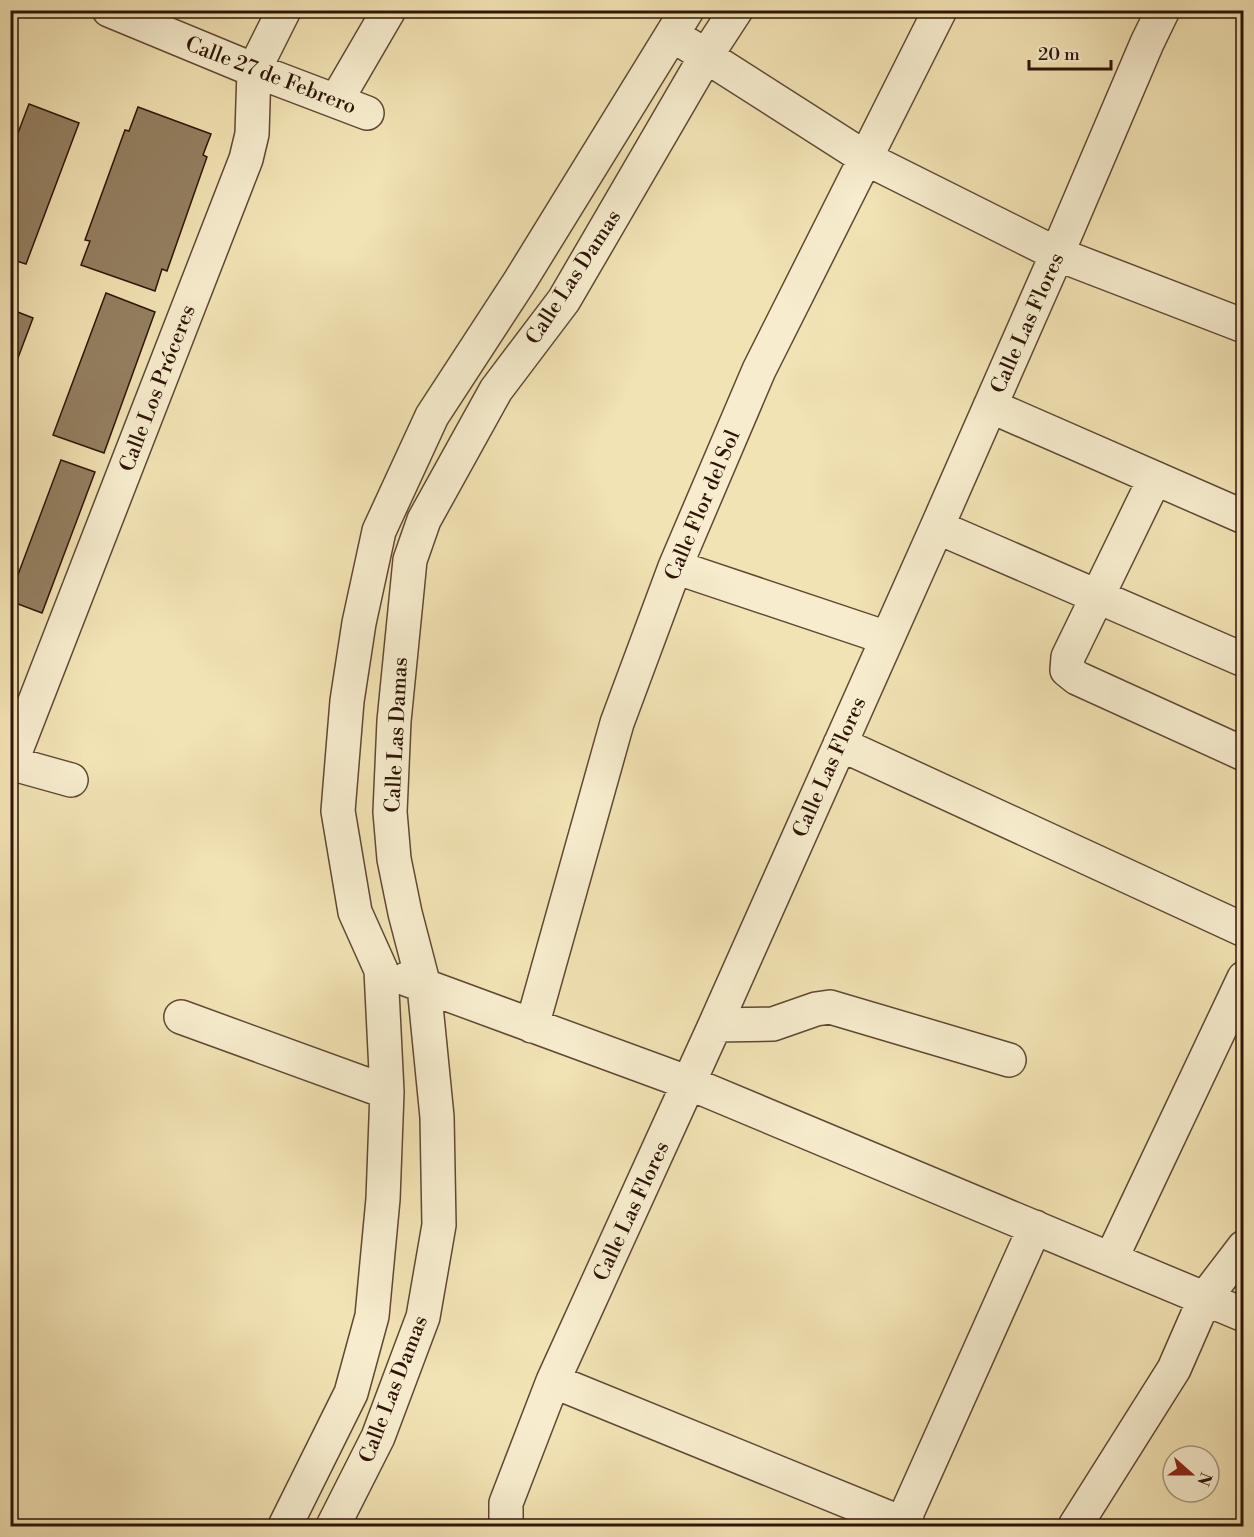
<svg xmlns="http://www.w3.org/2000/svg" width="1254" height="1537" font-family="'Libre Bodoni',serif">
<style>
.building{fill:#948061;stroke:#2f1408;stroke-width:1.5}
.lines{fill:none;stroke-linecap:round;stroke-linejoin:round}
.minor-casing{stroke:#604833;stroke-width:36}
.minor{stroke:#f7edce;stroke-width:33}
.labels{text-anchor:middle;stroke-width:4.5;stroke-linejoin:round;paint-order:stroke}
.street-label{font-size:21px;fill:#2f1408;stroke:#f7edce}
</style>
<rect width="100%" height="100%" fill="#f2e3b4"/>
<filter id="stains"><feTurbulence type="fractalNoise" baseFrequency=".00333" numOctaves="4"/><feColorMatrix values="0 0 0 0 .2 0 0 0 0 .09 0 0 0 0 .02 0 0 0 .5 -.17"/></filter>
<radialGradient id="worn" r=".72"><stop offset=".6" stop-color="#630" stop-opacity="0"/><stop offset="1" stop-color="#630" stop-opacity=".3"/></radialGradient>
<!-- building -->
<path class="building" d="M 29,104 L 79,123 L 26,264 L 10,259 L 10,154 Z
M 138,107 L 211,134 L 203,155 L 207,157 L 167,271 L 162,269 L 155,291 L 81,265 L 90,241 L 85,240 L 125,130 L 129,131 Z
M 106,293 L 155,312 L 104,453 L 53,435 Z
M 10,309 L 33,318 L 10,379 Z
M 61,460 L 95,472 L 42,613 L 10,601 L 10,596 Z"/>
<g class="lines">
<defs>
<path id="minor" d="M 109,10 L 254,70 L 367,113
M 687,44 L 867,159 L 1057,254 L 1244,326
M 336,101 L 389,10
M 990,406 L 1244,517
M 1155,478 L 1068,657 L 1067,670 L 1077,678 L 1244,754
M 937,527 L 1244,660
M 675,567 L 887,638
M 840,744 L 1244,930
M 10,763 L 71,780
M 11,763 L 246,159 L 252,134 L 254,70 L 284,10
M 406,979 L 689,1083 L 1244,1315
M 181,1017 L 387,1092
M 715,1025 L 773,1024 L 816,1009 L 830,1007 L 1009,1060
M 532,1026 L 617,723 L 675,567 L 759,370 L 940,10
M 1111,1259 L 1244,978
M 553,1381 L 909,1526
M 902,1524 L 1035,1227
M 285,1526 L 351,1393 L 372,1316 L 383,1199 L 387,1092 L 381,970 L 355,912 L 338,811 L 347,701 L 359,623 L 379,531 L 432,416 L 520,281 L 687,10
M 333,1526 L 378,1437 L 423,1317 L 439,1225 L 437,1117 L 424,986 L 405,913 L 394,859 L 390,812 L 394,721 L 410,560 L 424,520 L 496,390 L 564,300 L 706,56 L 736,10
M 506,1526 L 506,1503 L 553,1381 L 715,1025 L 937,527 L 1057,254 L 1147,43 L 1163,10
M 1075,1526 L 1174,1369 L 1205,1298 L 1244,1247"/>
</defs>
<!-- minor casing -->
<use href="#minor" class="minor-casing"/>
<!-- minor -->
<use href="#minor" class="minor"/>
</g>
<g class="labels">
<!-- street labels -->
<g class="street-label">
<text transform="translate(271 75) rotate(21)" y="7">Calle 27 de Febrero</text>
<text transform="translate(573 277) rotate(-57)" y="7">Calle Las Damas</text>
<text transform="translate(1027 323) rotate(-66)" y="7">Calle Las Flores</text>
<text transform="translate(157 388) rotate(-69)" y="7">Calle Los Próceres</text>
<text transform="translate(702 505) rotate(-67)" y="7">Calle Flor del Sol</text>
<text transform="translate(396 735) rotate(-87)" y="7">Calle Las Damas</text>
<text transform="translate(829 767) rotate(-66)" y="7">Calle Las Flores</text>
<text transform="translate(631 1211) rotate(-65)" y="7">Calle Las Flores</text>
<text transform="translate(393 1389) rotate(-69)" y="7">Calle Las Damas</text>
</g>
</g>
<!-- margin -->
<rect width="1254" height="1537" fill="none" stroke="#f2e3b4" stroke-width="36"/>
<rect x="12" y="12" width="1230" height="1513" fill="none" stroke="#2f1408" stroke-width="3"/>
<rect x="18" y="18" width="1218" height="1501" fill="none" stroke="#2f1408" stroke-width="1.5"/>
<!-- north arrow -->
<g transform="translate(1191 1474) rotate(111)"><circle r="28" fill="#f7edce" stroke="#a7967f" stroke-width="1.5"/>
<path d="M0-4.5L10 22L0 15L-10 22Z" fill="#8f2418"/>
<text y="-9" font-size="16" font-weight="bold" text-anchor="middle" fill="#2f1408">N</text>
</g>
<!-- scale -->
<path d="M1029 60v9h82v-9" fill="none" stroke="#2f1408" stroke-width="3"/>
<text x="1038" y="60" font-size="18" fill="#2f1408" stroke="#f7edce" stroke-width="4.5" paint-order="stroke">20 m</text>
<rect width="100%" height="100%" filter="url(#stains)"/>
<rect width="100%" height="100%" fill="url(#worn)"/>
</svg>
